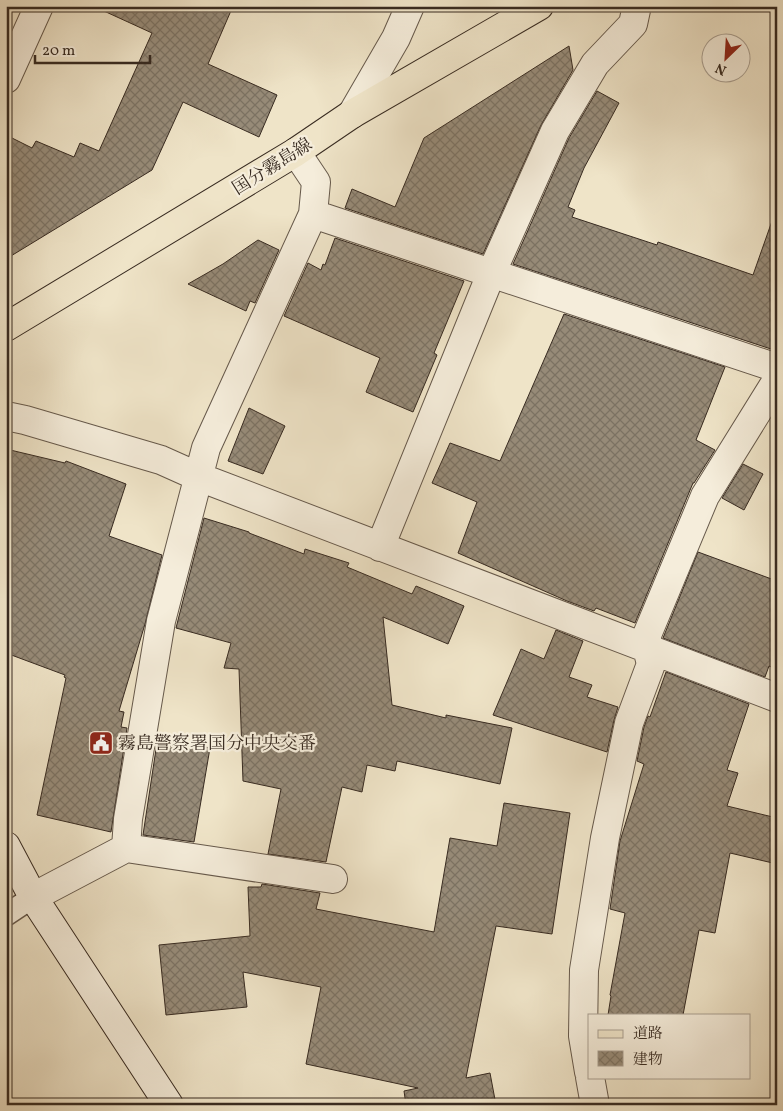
<svg xmlns="http://www.w3.org/2000/svg" width="783" height="1111" font-family="Vollkorn,'Noto Serif JP',serif">
<style>
.building{fill:url(#building-cross-hatch);stroke:#382b21}
.lines{fill:none;stroke-linecap:round;stroke-linejoin:round}
.lane-casing{stroke:#66594b;stroke-width:24}
.street-casing{stroke:#66594b;stroke-width:30}
.secondary-casing{stroke:#382b21;stroke-width:30}
.primary-casing{stroke:#382b21;stroke-width:30}
.lane{stroke:#f5eddb;stroke-width:21}
.street{stroke:#f5eddb;stroke-width:28}
.secondary{stroke:#f5eddb;stroke-width:28}
.primary{stroke:#efe4c8;stroke-width:28}
.labels{text-anchor:middle;stroke-width:4.5;stroke-linejoin:round;paint-order:stroke}
.street-label{font-size:18px;fill:#382b21;stroke:#f5eddb}
.poi-label{font-size:18px;fill:#382b21;stroke:#f5eddb;text-anchor:start}
</style>
<defs>
<pattern id="building-cross-hatch" width="8" height="8" patternUnits="userSpaceOnUse" patternTransform="scale(1.25)"><rect width="8" height="8" fill="#978b78"/><path d="M0 0l8 8M0 8l8-8" fill="none" stroke="#7c7262"/></pattern>
</defs>
<rect width="100%" height="100%" fill="#efe4c8"/>
<filter id="stains"><feTurbulence type="fractalNoise" baseFrequency=".004" numOctaves="4"/><feColorMatrix values="0 0 0 0 .2 0 0 0 0 .09 0 0 0 0 .02 0 0 0 .5 -.17"/></filter>
<radialGradient id="worn" r=".72"><stop offset=".6" stop-color="#630" stop-opacity="0"/><stop offset="1" stop-color="#630" stop-opacity=".3"/></radialGradient>
<!-- building -->
<path class="building" d="M 93,6 L 233,6 L 208,64 L 277,95 L 259,137 L 183,102 L 152,170 L 6,259 L 6,135 L 32,148 L 36,141 L 74,157 L 80,143 L 99,151 L 152,33 Z
M 569,46 L 573,70 L 541,125 L 483,254 L 345,208 L 352,189 L 395,207 L 424,138 Z
M 597,91 L 619,103 L 584,168 L 568,207 L 575,210 L 572,217 L 657,245 L 658,242 L 753,275 L 772,221 L 777,222 L 777,351 L 513,264 L 569,138 Z
M 335,238 L 464,281 L 434,353 L 437,355 L 413,412 L 366,392 L 380,358 L 284,316 L 308,263 L 321,270 L 323,264 L 325,265 Z
M 258,240 L 279,250 L 255,303 L 250,301 L 246,311 L 188,284 L 223,264 Z
M 564,314 L 725,367 L 696,440 L 715,450 L 694,483 L 693,483 L 635,623 L 596,608 L 594,611 L 567,601 L 458,553 L 477,502 L 432,483 L 450,443 L 500,461 Z
M 249,408 L 285,426 L 263,474 L 228,461 Z
M 6,449 L 65,463 L 66,461 L 126,484 L 109,536 L 162,555 L 145,624 L 119,711 L 124,712 L 121,727 L 127,728 L 111,832 L 37,815 L 66,678 L 64,677 L 65,675 L 6,653 Z
M 743,464 L 763,474 L 744,510 L 722,498 Z
M 204,518 L 249,532 L 249,533 L 304,554 L 305,549 L 349,563 L 347,567 L 412,594 L 416,586 L 464,606 L 448,644 L 383,617 L 392,705 L 446,718 L 446,715 L 512,728 L 500,784 L 397,761 L 395,771 L 367,765 L 362,792 L 342,787 L 326,862 L 268,854 L 281,789 L 243,781 L 239,669 L 224,668 L 231,643 L 176,628 Z
M 698,552 L 777,581 L 777,669 L 769,666 L 765,677 L 663,638 Z
M 556,630 L 583,641 L 569,677 L 592,685 L 587,697 L 618,707 L 614,720 L 607,752 L 493,715 L 521,649 L 544,659 Z
M 666,672 L 749,704 L 727,770 L 738,773 L 727,806 L 777,818 L 777,864 L 730,853 L 715,933 L 699,930 L 683,1015 L 608,1015 L 611,996 L 610,995 L 625,913 L 610,909 L 620,841 L 644,764 L 637,761 L 644,727 L 648,716 L 650,717 Z
M 158,736 L 210,748 L 194,842 L 143,835 Z
M 504,803 L 570,813 L 552,934 L 496,926 L 466,1078 L 490,1073 L 496,1105 L 406,1105 L 404,1091 L 418,1088 L 306,1064 L 321,987 L 243,972 L 247,1007 L 166,1015 L 159,945 L 250,936 L 248,887 L 261,887 L 262,884 L 320,893 L 316,909 L 434,932 L 450,838 L 497,846 Z"/>
<g class="lines">
<defs>
<path id="lane" d="M 6,915 L 33,897"/>
<path id="street" d="M 6,79 L 39,6
M 352,114 L 396,38 L 410,6
M 313,214 L 777,368
M 6,416 L 25,420 L 161,460 L 199,477 L 777,698
M 380,547 L 491,274 L 555,131 L 595,64 L 633,24 L 636,10 L 634,6
M 126,848 L 333,879
M 33,897 L 126,848 L 128,819 L 161,621 L 206,448 L 313,214 L 316,182 L 296,152
M 589,1072 L 583,1036 L 584,970 L 605,838 L 629,723 L 651,664 L 647,648 L 647,635 L 705,496 L 777,380
M 590,1077 L 595,1105"/>
<path id="secondary" d="M 6,846 L 33,897 L 169,1105"/>
<path id="primary" d="M 6,327 L 296,152 L 352,114 L 539,6"/>
</defs>
<!-- lane casing -->
<use href="#lane" class="lane-casing"/>
<!-- street casing -->
<use href="#street" class="street-casing"/>
<!-- secondary casing -->
<use href="#secondary" class="secondary-casing"/>
<!-- primary casing -->
<use href="#primary" class="primary-casing"/>
<!-- lane -->
<use href="#lane" class="lane"/>
<!-- street -->
<use href="#street" class="street"/>
<!-- secondary -->
<use href="#secondary" class="secondary"/>
<!-- primary -->
<use href="#primary" class="primary"/>
</g>
<!-- icons -->
<defs>
<symbol id="civic-square" viewBox="-11 -11 22 22"><rect x="-9" y="-9" width="18" height="18" rx="4" fill="#8f2418" stroke="#f5eddb"/><path d="M-.6-6.5H3V-4.5H.6V-3L4-1V1h2V6H-6V1h2V-1L-.6-3ZM-1.2 2.5V6h2.4V2.5Z" fill="#fff"/></symbol>
</defs>
<g fill-rule="evenodd">
<use href="#civic-square" x="87" y="729" width="28" height="28"/>
</g>
<g class="labels">
<!-- street labels -->
<g class="street-label">
<text transform="translate(272 166) rotate(-32)" y="6">国分霧島線</text>
</g>
<!-- poi labels -->
<g class="poi-label">
<text x="118" y="749">霧島警察署国分中央交番</text>
</g>
</g>
<!-- margin -->
<rect width="783" height="1111" fill="none" stroke="#efe4c8" stroke-width="25"/>
<rect x="8" y="8" width="768" height="1096" fill="none" stroke="#382b21" stroke-width="2.5"/>
<rect x="12" y="12" width="758" height="1086" fill="none" stroke="#382b21"/>
<!-- legend -->
<rect x="588" y="1014" width="162" height="65" fill="#f5eddb" stroke="#a99f91"/>
<rect x="598" y="1030" width="25" height="8" fill="#efe4c8" stroke="#a99f91"/>
<text x="633" y="1038" font-size="15" fill="#382b21">道路</text>
<rect x="598" y="1051" width="25" height="15" fill="url(#building-cross-hatch)" stroke="#a99f91"/>
<text x="633" y="1064" font-size="15" fill="#382b21">建物</text>
<!-- north arrow -->
<g transform="translate(726 58) rotate(205)"><circle r="24" fill="#f5eddb" stroke="#a99f91"/>
<path d="M0-4L9 19L0 12L-9 19Z" fill="#8f2418"/>
<text y="-8" font-size="14" font-weight="bold" text-anchor="middle" fill="#382b21">N</text>
</g>
<!-- scale -->
<path d="M35 55v8h115v-8" fill="none" stroke="#382b21" stroke-width="2.5"/>
<text x="42" y="55" font-size="15" fill="#382b21" stroke="#f5eddb" stroke-width="4" paint-order="stroke">20 m</text>
<rect width="100%" height="100%" filter="url(#stains)"/>
<rect width="100%" height="100%" fill="url(#worn)"/>
</svg>
